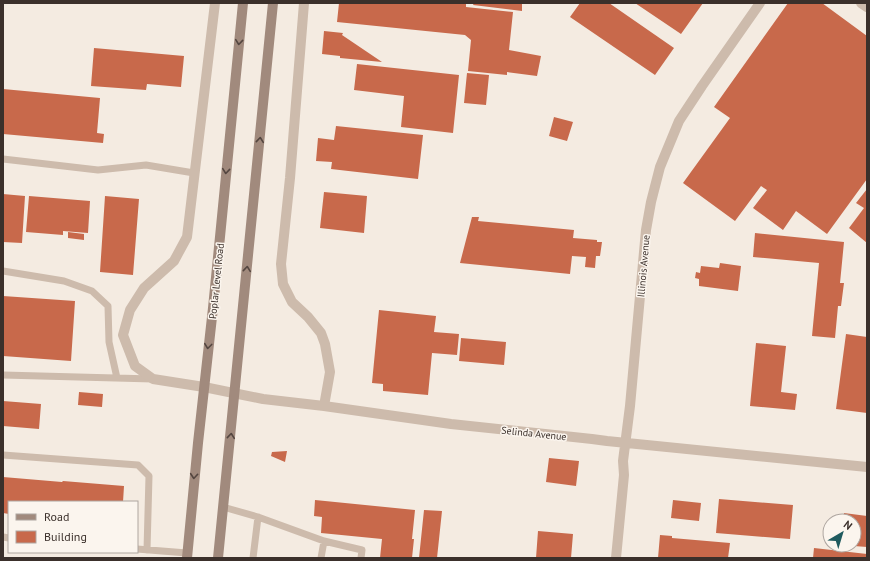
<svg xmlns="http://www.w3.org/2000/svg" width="870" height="561" font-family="'PT Sans',sans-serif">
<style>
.building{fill:#c8694b}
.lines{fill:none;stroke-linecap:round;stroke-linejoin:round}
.lane{stroke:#cdbbac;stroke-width:7}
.street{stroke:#cdbbac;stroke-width:10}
.secondary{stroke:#a18a7d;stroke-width:10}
.oneway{stroke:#544640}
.labels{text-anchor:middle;stroke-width:3;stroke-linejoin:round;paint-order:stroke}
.street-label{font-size:10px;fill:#3b302b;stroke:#fbf5ee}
</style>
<rect width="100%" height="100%" fill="#f4ebe1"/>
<!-- building -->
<path class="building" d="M 339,3 L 466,3 L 466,7 L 513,12 L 509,50 L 541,56 L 537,76 L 507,72 L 507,75 L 468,71 L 471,40 L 465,35 L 337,22 Z
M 474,3 L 522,3 L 522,11 L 473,5 Z
M 580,3 L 609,3 L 674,48 L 655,75 L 570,17 Z
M 635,3 L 703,3 L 681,34 Z
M 788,3 L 822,3 L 867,36 L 867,179 L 827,234 L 796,211 L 783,230 L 753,208 L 767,190 L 761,186 L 735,221 L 683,183 L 730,118 L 714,107 Z
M 324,31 L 343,33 L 342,35 L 382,62 L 340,58 L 340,56 L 322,54 Z
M 94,48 L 184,56 L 181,87 L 147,84 L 146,90 L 91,86 Z
M 357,64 L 459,75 L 453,133 L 401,127 L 404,96 L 354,90 Z
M 467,73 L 489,75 L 486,105 L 464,103 Z
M 3,89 L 100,98 L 97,133 L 104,134 L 103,143 L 3,134 Z
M 554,117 L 573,122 L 567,141 L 549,136 Z
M 336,126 L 423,135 L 418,179 L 331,169 L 332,162 L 316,161 L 318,138 L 334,140 Z
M 867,189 L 867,243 L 849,228 L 864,208 L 856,203 Z
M 324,192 L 367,196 L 364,233 L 320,228 Z
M 3,194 L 25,196 L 22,243 L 3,242 Z
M 29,196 L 90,201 L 88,233 L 63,231 L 63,235 L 26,232 Z
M 105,196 L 139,199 L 133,275 L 100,272 Z
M 472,217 L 479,217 L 478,221 L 574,230 L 573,238 L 597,240 L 597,242 L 602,242 L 600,256 L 596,256 L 595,268 L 585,267 L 586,257 L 572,256 L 570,274 L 460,263 Z
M 68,232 L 84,234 L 84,240 L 68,238 Z
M 755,233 L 844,242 L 840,283 L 844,283 L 841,306 L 838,306 L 835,338 L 812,336 L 819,263 L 753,257 Z
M 720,263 L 741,266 L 738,291 L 699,286 L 699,279 L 695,278 L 696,272 L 700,273 L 701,266 L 719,268 Z
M 3,296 L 75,301 L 71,361 L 3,356 Z
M 379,310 L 436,316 L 434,332 L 459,334 L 457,355 L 432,353 L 428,395 L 383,391 L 383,384 L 372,383 Z
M 846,334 L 867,337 L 867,413 L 836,409 Z
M 461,338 L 506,342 L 504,365 L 459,361 Z
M 756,343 L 786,346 L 781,392 L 797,394 L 795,410 L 750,406 Z
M 79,392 L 103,394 L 102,407 L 78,405 Z
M 3,401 L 41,404 L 39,429 L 3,426 Z
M 287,451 L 285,462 L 271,456 L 272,452 Z
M 549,458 L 579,461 L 576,486 L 546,482 Z
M 3,477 L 62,482 L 63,481 L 124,486 L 123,502 L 9,502 L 9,514 L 3,513 Z
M 719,499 L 793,505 L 790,539 L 716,533 Z
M 315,500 L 415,510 L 412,539 L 414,539 L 412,558 L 380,558 L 382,539 L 321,533 L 322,517 L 314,516 Z
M 673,500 L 701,503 L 699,521 L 671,518 Z
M 424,510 L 442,511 L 437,558 L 419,558 Z
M 844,513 L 867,516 L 867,547 L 854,546 L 854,521 L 843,521 Z
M 538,531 L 573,534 L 571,558 L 536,558 Z
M 660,535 L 672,536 L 672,538 L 730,543 L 728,558 L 658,558 Z
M 814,548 L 867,554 L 867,558 L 813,558 Z"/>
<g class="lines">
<!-- lane -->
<path class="lane" d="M 3,159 L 98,170 L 146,165 L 194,173
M 3,271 L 64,281 L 92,291 L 108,306 L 109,342 L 117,378
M 3,375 L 153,379
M 3,455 L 138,465 L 149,476 L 147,550
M 223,507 L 258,517 L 324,541 L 362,550 L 361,558
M 3,537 L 9,538
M 137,549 L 187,553
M 253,558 L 258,517
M 321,558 L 324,541"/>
<!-- street -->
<path class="street" d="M 215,3 L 187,237 L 174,261 L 144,288 L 130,310 L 123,335 L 135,366 L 153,379 L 204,387 L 263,399 L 324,406 L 451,424 L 592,439 L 607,441 L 867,467
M 304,3 L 290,178 L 281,264 L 283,284 L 292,302 L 308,317 L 321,333 L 325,344 L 330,372 L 324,406
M 861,3 L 867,7
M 616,558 L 624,475 L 623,461 L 630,406 L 646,230 L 651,202 L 660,167 L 679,121 L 702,86 L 760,3"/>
<!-- secondary -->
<path class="secondary" d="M 187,558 L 198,443 L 213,308 L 243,3
M 218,558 L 273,3"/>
</g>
<!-- one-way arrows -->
<defs><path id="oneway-chevron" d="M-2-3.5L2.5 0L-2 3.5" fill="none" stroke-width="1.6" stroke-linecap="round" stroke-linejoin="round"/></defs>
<g class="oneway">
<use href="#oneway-chevron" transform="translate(239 42) rotate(96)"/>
<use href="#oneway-chevron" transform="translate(260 140) rotate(-84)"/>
<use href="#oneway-chevron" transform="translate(226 171) rotate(96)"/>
<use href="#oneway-chevron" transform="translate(247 269) rotate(-84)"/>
<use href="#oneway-chevron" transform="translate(208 346) rotate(97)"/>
<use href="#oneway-chevron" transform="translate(231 436) rotate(-84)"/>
<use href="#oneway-chevron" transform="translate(194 476) rotate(95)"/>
</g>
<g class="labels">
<!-- street labels -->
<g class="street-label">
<text transform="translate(643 266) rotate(-85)" y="4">Illinois Avenue</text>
<text transform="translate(216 281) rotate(-84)" y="4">Poplar Level Road</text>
<text transform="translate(534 433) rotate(6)" y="4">Selinda Avenue</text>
</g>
</g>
<!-- border -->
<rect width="870" height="561" fill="none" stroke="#3b302b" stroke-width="8"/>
<!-- legend -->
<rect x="8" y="501" width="130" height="52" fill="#fbf5ee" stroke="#aea6a0"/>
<rect x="16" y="514" width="20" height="6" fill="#a18a7d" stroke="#aea6a0"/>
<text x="44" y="521" font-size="12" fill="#3b302b">Road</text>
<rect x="16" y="531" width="20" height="12" fill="#c8694b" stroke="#aea6a0"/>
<text x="44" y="541" font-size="12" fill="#3b302b">Building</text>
<!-- north arrow -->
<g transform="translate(842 533) rotate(38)"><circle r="19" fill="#fbf5ee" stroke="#aea6a0"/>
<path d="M0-3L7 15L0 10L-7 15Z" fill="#1f5a5e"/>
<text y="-6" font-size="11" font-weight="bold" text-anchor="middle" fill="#3b302b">N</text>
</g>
</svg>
